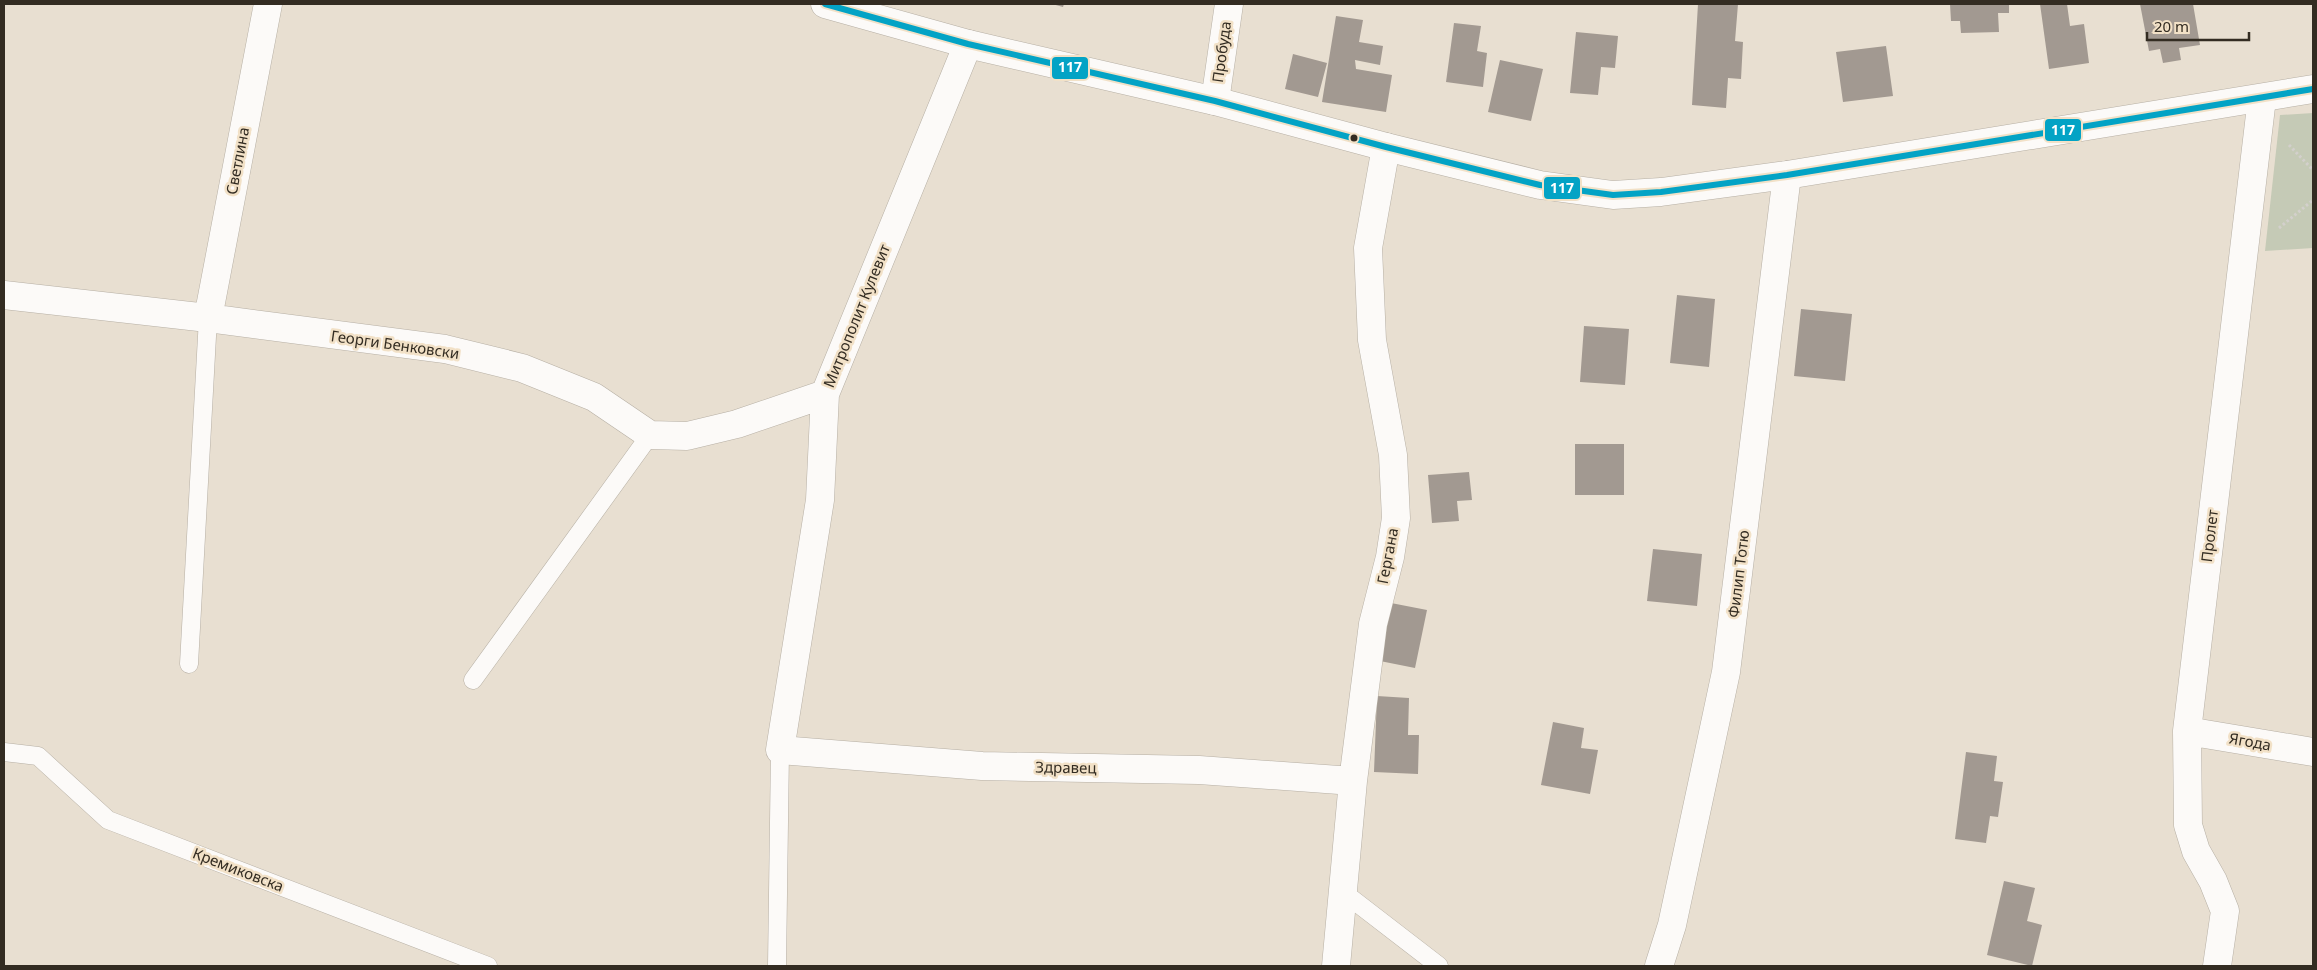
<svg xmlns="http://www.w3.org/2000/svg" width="2317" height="970" font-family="'Noto Sans',sans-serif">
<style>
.green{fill:#c5cab6}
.building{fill:#a29991}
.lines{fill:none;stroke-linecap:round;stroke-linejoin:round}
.service-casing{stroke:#b6afa4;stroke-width:19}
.minor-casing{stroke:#b6afa4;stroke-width:29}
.tertiary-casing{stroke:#b6afa4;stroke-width:29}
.path{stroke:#d3d0cc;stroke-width:3;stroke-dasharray:2.5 2.5;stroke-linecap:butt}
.service{stroke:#fcfaf8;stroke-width:18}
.minor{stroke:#fcfaf8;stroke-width:28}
.tertiary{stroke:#fcfaf8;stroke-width:28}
.bus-1-casing{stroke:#f2e1c7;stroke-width:10}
.bus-1{stroke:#03a3c5;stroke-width:6}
.bus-dot{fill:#332c22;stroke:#f2e1c7;stroke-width:2}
.labels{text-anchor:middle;stroke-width:5;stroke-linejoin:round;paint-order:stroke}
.street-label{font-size:15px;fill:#332c22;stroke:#f2e1c7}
.line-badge{stroke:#f2e1c7;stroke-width:2}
.badge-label{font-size:14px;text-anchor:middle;font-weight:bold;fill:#fff}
</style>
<rect width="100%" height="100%" fill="#e8dfd1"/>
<!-- green -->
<path class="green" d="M 2313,113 L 2313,248 L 2265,251 L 2280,115 Z"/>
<!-- building -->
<path class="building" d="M 1052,4 L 1064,4 L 1063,7 Z
M 1698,4 L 1738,4 L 1735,41 L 1743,42 L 1741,79 L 1728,78 L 1726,108 L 1692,105 Z
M 1950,4 L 2009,4 L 2009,13 L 1998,13 L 1999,32 L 1961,33 L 1960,21 L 1951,21 Z
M 2040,4 L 2067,4 L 2070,26 L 2084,24 L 2089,63 L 2049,69 Z
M 2140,4 L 2193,4 L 2200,45 L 2179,48 L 2181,60 L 2163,63 L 2160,49 L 2149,51 Z
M 1336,16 L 1363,20 L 1359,42 L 1383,46 L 1380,65 L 1355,60 L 1356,69 L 1392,75 L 1386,112 L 1322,102 Z
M 1454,23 L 1481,26 L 1477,51 L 1487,53 L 1483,87 L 1446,82 Z
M 1576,32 L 1618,36 L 1615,68 L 1601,67 L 1598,95 L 1570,93 Z
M 1886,46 L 1893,96 L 1843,102 L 1836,52 Z
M 1293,54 L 1327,63 L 1318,97 L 1285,89 Z
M 1500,60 L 1543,69 L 1531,121 L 1488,112 Z
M 1677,295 L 1715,299 L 1709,367 L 1670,363 Z
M 1801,309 L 1852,314 L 1845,381 L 1794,376 Z
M 1584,326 L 1629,329 L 1625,385 L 1580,382 Z
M 1575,444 L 1624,444 L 1624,495 L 1575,495 Z
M 1469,472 L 1472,500 L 1457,501 L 1459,521 L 1432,523 L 1428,475 Z
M 1653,549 L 1702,554 L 1697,606 L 1647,601 Z
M 1391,603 L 1427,610 L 1415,668 L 1380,661 Z
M 1377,696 L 1409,698 L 1408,735 L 1419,735 L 1418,774 L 1374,772 Z
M 1553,722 L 1584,728 L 1581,748 L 1598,750 L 1590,794 L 1541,785 Z
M 1966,752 L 1997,756 L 1994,781 L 2003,782 L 1998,817 L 1990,816 L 1986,843 L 1955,839 Z
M 2004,881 L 2035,888 L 2027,921 L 2042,925 L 2032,966 L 1987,955 Z"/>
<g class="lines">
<defs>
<path id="service" d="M 189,664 L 208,318
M 473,680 L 650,435
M 4,752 L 38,756 L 108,820 L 488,966
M 1343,892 L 1439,966
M 777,966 L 780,750"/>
<path id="minor" d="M 968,44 L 825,394 L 820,500 L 780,750 L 982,766 L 1199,770 L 1353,781
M 1215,101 L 1229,4
M 4,295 L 208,318 L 445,349 L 522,368 L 594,397 L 650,435 L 687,436 L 737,424 L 825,394
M 208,318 L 268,4
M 2187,731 L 2313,752
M 1336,966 L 1353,781 L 1373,624 L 1390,557 L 1396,518 L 1393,455 L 1372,340 L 1368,248 L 1386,147
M 1659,966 L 1672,925 L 1726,672 L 1787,175
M 2217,966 L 2225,911 L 2213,881 L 2196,851 L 2188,825 L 2187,731 L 2262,98"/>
<path id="tertiary" d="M 825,4 L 968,44 L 1215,101 L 1386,147 L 1540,185 L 1613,195 L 1661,192 L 1787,175 L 2313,89"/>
</defs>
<!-- service casing -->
<use href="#service" class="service-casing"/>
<!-- minor casing -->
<use href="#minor" class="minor-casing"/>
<!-- tertiary casing -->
<use href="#tertiary" class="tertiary-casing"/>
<!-- path -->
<path class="path" d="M 2289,145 L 2313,170
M 2279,228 L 2313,200"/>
<!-- service -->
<use href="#service" class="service"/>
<!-- minor -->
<use href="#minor" class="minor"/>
<!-- tertiary -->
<use href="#tertiary" class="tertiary"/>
<defs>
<path id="bus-1" d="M 825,4 L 968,44 L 1215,101 L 1386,147 L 1540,185 L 1613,195 L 1661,192 L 1787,175 L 2313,89"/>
</defs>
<!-- bus-1 casing -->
<use href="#bus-1" class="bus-1-casing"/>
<!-- bus-1 -->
<use href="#bus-1" class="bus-1"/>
</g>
<!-- markers -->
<circle class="bus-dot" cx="1354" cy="138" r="4.5"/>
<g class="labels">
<!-- street labels -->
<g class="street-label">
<text transform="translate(1222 52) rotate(-82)" y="5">Пробуда</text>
<text transform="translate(238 161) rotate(-79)" y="5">Светлина</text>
<text transform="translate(857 316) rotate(-68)" y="5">Митрополит Кулевит</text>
<text transform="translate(395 345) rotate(8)" y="5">Георги Бенковски</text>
<text transform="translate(2210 536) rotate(-83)" y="5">Пролет</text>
<text transform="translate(1388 556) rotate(-79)" y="5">Гергана</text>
<text transform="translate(1739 574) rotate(-83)" y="5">Филип Тотю</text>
<text transform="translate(2250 742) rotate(10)" y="5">Ягода</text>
<text transform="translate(1066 768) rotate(1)" y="5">Здравец</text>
<text transform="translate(238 870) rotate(21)" y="5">Кремиковска</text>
</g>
</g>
<g class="line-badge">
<rect x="1051" y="56" width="38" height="24" rx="5" fill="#03a3c5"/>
<rect x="2044" y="118" width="38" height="24" rx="5" fill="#03a3c5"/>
<rect x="1543" y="176" width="38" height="24" rx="5" fill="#03a3c5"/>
</g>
<g class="badge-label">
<text x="1070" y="72">117</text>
<text x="2063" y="135">117</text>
<text x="1562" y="193">117</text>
</g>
<!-- border -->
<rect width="2317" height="970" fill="none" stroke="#332c22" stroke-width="10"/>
<!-- scale -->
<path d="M2147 32v8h102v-8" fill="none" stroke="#332c22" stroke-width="2.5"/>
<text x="2154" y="32" font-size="15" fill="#332c22" stroke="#f2e1c7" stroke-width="4" paint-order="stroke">20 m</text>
</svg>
